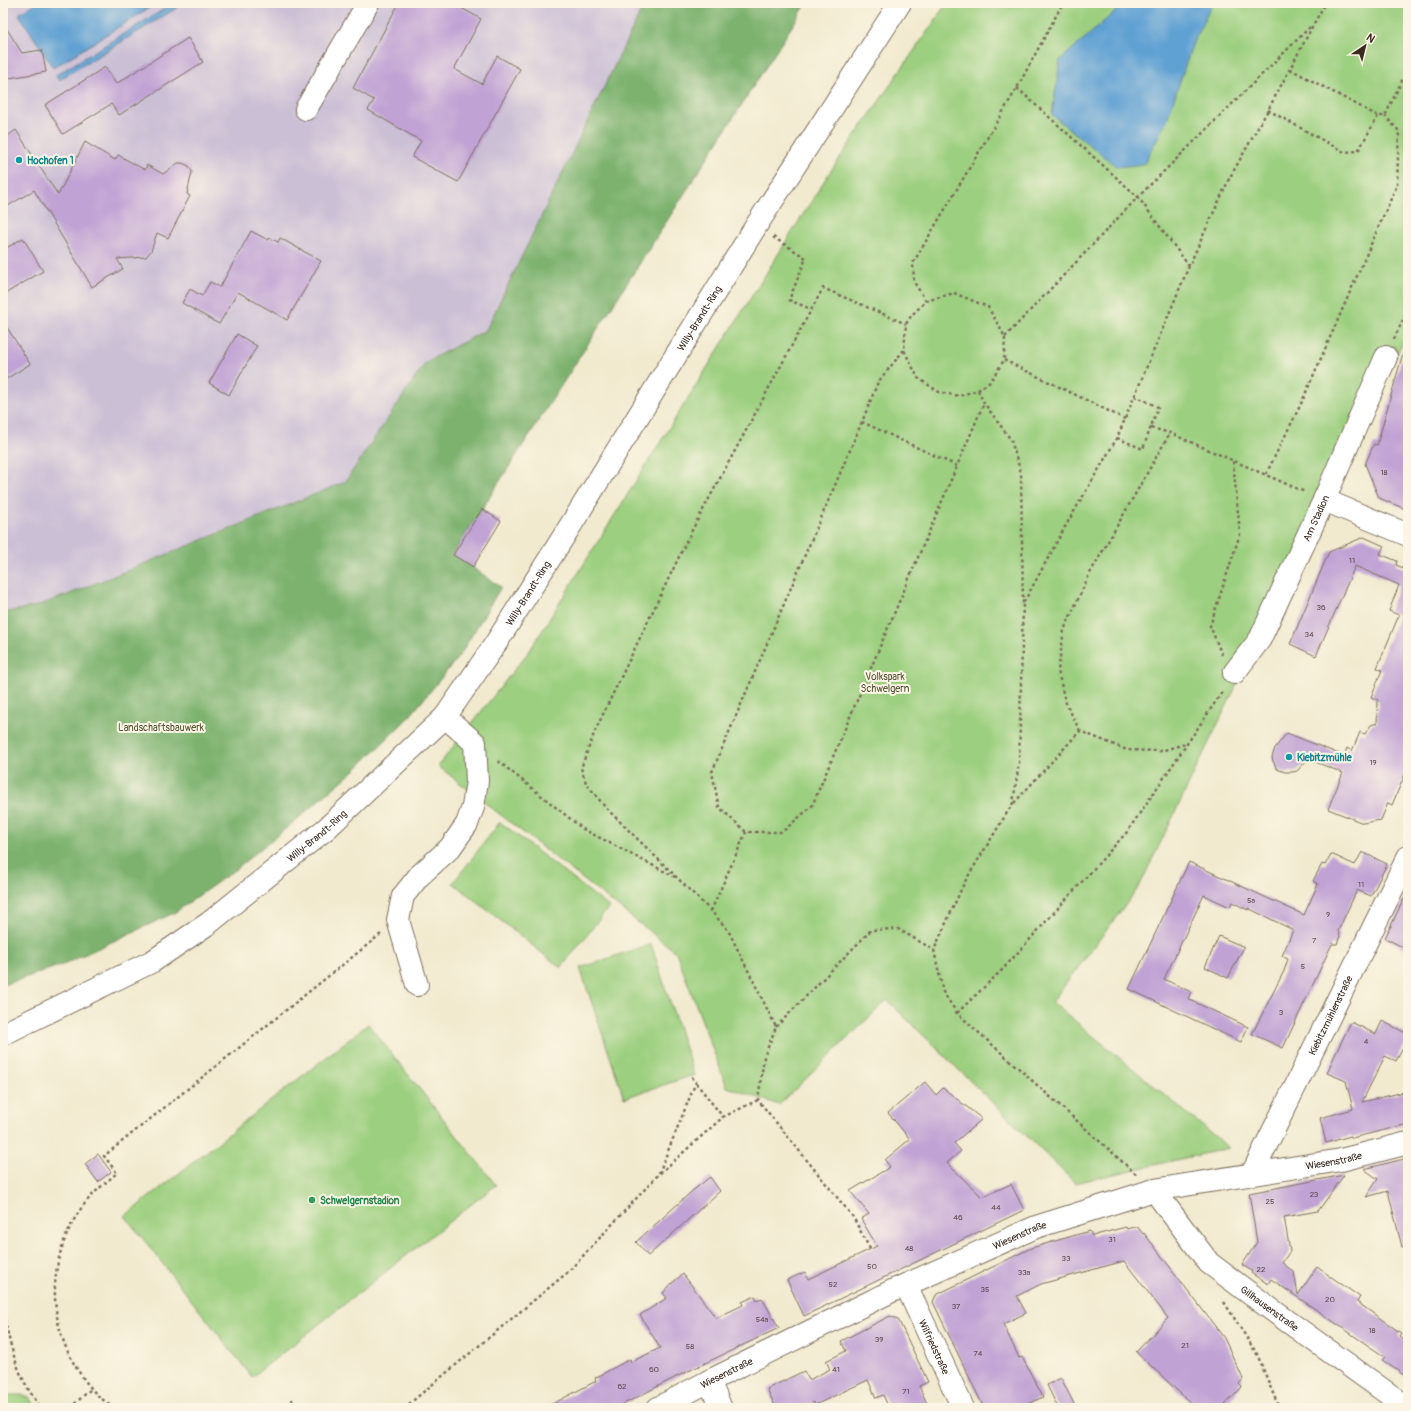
<svg xmlns="http://www.w3.org/2000/svg" width="1411" height="1411" font-family="Pangolin,sans-serif">
<style>
.industrial{fill:#cbbfd5}
.green{fill:#9ccf7f;stroke:#6c7c4e}
.forest{fill:#7db26e;stroke:#5c6e46}
.water{fill:#60a1d3;stroke:#4e6678}
.building{fill:#c0a2d4}
.lines{fill:none;stroke-linecap:round;stroke-linejoin:round}
.minor-casing{stroke:#7b6d5c;stroke-width:24}
.major-casing{stroke:#7b6d5c;stroke-width:24}
.path{stroke:#7b6d5c;stroke-width:2.5;stroke-dasharray:3 3;stroke-linecap:butt}
.minor{stroke:#fff;stroke-width:22}
.major{stroke:#fff;stroke-width:22}
.culture-dot{fill:#0f9aa8;stroke:#fcf5e5;stroke-width:1.5}
.leisure-dot{fill:#2e9e5b;stroke:#fcf5e5;stroke-width:1.5}
.labels{text-anchor:middle;stroke-width:4;stroke-linejoin:round;paint-order:stroke}
.number-label{font-size:8px;fill:#5c484c}
.culture-label{font-size:10px;font-weight:bold;fill:#0d838f;stroke:#fcf5e5;text-anchor:start}
.street-label{font-size:10px;fill:#3b2a1e;stroke:#fcf5e5}
.park-label{font-size:10px;fill:#535336;stroke:#fcf5e5}
.leisure-label{font-size:10px;font-weight:bold;fill:#27864d;stroke:#fcf5e5;text-anchor:start}
</style>
<rect width="100%" height="100%" fill="#fcf5e5"/>
<filter id="ink" filterUnits="userSpaceOnUse"><feTurbulence type="fractalNoise" baseFrequency=".025" numOctaves="2"/><feDisplacementMap in="SourceGraphic" scale="8" xChannelSelector="R" yChannelSelector="G"/><feConvolveMatrix kernelMatrix="1 2 1 2 8 2 1 2 1" color-interpolation-filters="sRGB"/></filter>
<filter id="wash" filterUnits="userSpaceOnUse"><feTurbulence type="fractalNoise" baseFrequency=".012" numOctaves="4" result="noise"/><feDisplacementMap in="SourceGraphic" scale="16" xChannelSelector="R" yChannelSelector="G"/><feGaussianBlur stdDeviation="0.9" result="paint"/><feColorMatrix in="noise" values="0 0 0 0 0 0 0 0 0 0 0 0 0 0 0 0 0 1.4 0 .05"/><feComposite in="paint" operator="in"/></filter>
<g filter="url(#wash)">
<rect width="100%" height="100%" fill="#f1eacf"/>
<!-- industrial -->
<path class="industrial" d="M 3,3 L 645,3 L 486,330 L 426,362 L 345,482 L 72,593 L 37,606 L 3,613 Z"/>
<!-- green -->
<path class="green" d="M 947,3 L 1408,3 L 1408,331 L 1139,887 L 1052,1002 L 1229,1148 L 1075,1183 L 887,1000 L 779,1105 L 727,1087 L 676,952 L 438,766 L 530,650 L 826,178 Z
M 500,822 L 609,907 L 561,968 L 453,883 Z
M 651,944 L 694,1075 L 624,1098 L 580,968 Z
M 368,1024 L 496,1185 L 252,1377 L 125,1216 Z
M 13,1395 L 22,1395 L 29,1397 L 35,1408 L 3,1408 L 3,1396 Z"/>
<!-- forest -->
<path class="forest" d="M 645,3 L 807,3 L 453,554 L 501,587 L 460,655 L 410,716 L 356,769 L 295,821 L 232,872 L 174,913 L 62,965 L 3,985 L 3,613 L 37,606 L 72,593 L 345,482 L 426,362 L 486,330 Z"/>
<!-- water -->
<path class="water" d="M 36,3 L 157,3 L 53,68 L 19,14 Z
M 174,3 L 185,3 L 59,80 L 56,75 Z
M 1125,3 L 1213,3 L 1194,40 L 1167,120 L 1144,164 L 1117,167 L 1052,115 L 1060,60 Z"/>
<g id="blocks">
<!-- building -->
<path class="building" d="M 399,3 L 452,3 L 481,19 L 454,69 L 482,84 L 497,56 L 520,69 L 458,182 L 412,157 L 421,141 L 368,110 L 374,100 L 353,88 Z
M 3,23 L 22,53 L 42,50 L 46,72 L 3,79 Z
M 188,38 L 203,62 L 119,115 L 111,104 L 63,134 L 45,105 L 105,67 L 116,84 Z
M 16,130 L 58,195 L 85,142 L 115,160 L 118,155 L 145,170 L 147,165 L 163,174 L 178,163 L 182,163 L 189,166 L 192,172 L 187,194 L 190,196 L 168,238 L 157,233 L 151,251 L 146,257 L 117,259 L 123,269 L 92,287 L 34,190 L 3,209 L 3,139 Z
M 251,231 L 268,240 L 269,238 L 278,242 L 280,238 L 321,261 L 287,320 L 238,292 L 219,324 L 182,303 L 190,289 L 202,296 L 210,282 L 220,287 Z
M 23,238 L 43,271 L 3,295 L 3,250 Z
M 3,321 L 30,364 L 3,381 Z
M 237,334 L 257,346 L 229,395 L 209,383 Z
M 1403,353 L 1408,353 L 1408,510 L 1379,498 L 1365,464 L 1374,444 L 1377,445 Z
M 482,509 L 501,521 L 473,567 L 453,555 Z
M 1364,537 L 1384,546 L 1380,554 L 1397,561 L 1396,565 L 1406,569 L 1408,565 L 1408,767 L 1392,805 L 1388,803 L 1381,820 L 1363,823 L 1328,809 L 1343,773 L 1308,759 L 1297,771 L 1293,772 L 1285,772 L 1277,769 L 1273,761 L 1272,757 L 1275,748 L 1287,733 L 1344,756 L 1347,748 L 1352,751 L 1360,732 L 1365,734 L 1371,725 L 1377,723 L 1378,700 L 1371,697 L 1382,670 L 1377,668 L 1399,615 L 1389,611 L 1399,585 L 1355,566 L 1316,656 L 1290,644 L 1329,552 Z
M 1362,852 L 1387,864 L 1371,896 L 1357,890 L 1338,931 L 1340,936 L 1337,944 L 1332,944 L 1283,1048 L 1252,1034 L 1284,971 L 1288,959 L 1282,956 L 1293,930 L 1248,908 L 1248,910 L 1232,902 L 1230,907 L 1204,895 L 1164,979 L 1191,992 L 1188,999 L 1248,1027 L 1241,1042 L 1129,989 L 1189,862 L 1304,915 L 1318,884 L 1313,881 L 1322,864 L 1325,865 L 1331,854 L 1355,865 Z
M 1408,890 L 1408,950 L 1385,938 Z
M 1219,936 L 1244,947 L 1228,978 L 1205,967 Z
M 1382,1021 L 1408,1034 L 1408,1039 L 1396,1061 L 1385,1056 L 1362,1102 L 1408,1091 L 1408,1124 L 1352,1138 L 1351,1136 L 1326,1143 L 1320,1118 L 1353,1109 L 1346,1081 L 1327,1073 L 1333,1059 L 1351,1022 L 1376,1034 Z
M 925,1082 L 936,1095 L 943,1088 L 982,1119 L 954,1143 L 961,1151 L 947,1163 L 982,1197 L 1011,1184 L 1024,1210 L 804,1316 L 787,1280 L 805,1272 L 808,1279 L 877,1246 L 861,1219 L 869,1214 L 850,1191 L 890,1167 L 885,1160 L 910,1139 L 888,1113 Z
M 98,1154 L 111,1172 L 98,1182 L 85,1164 Z
M 1408,1158 L 1408,1246 L 1402,1247 L 1388,1191 L 1366,1197 L 1378,1179 L 1364,1169 Z
M 1344,1175 L 1318,1211 L 1284,1217 L 1290,1251 L 1282,1263 L 1294,1272 L 1298,1295 L 1317,1267 L 1360,1297 L 1357,1302 L 1401,1333 L 1399,1336 L 1408,1343 L 1408,1378 L 1382,1360 L 1385,1357 L 1271,1279 L 1268,1284 L 1251,1273 L 1252,1271 L 1242,1265 L 1257,1242 L 1249,1193 Z
M 710,1177 L 720,1191 L 648,1256 L 636,1242 L 691,1192 Z
M 1137,1226 L 1143,1234 L 1144,1233 L 1224,1338 L 1243,1379 L 1239,1384 L 1242,1387 L 1222,1408 L 1196,1408 L 1136,1352 L 1168,1318 L 1124,1261 L 1041,1284 L 1017,1296 L 1026,1313 L 1003,1324 L 1019,1358 L 1022,1357 L 1043,1397 L 1020,1408 L 984,1408 L 933,1302 L 936,1295 L 1031,1248 L 1090,1231 L 1092,1236 L 1126,1227 L 1127,1229 Z
M 683,1274 L 716,1318 L 743,1305 L 742,1302 L 755,1296 L 757,1300 L 762,1298 L 779,1328 L 678,1376 L 616,1408 L 545,1408 L 596,1381 L 595,1378 L 630,1359 L 631,1362 L 660,1348 L 640,1315 L 667,1298 L 663,1293 L 672,1283 Z
M 890,1316 L 898,1319 L 928,1382 L 919,1386 L 929,1408 L 889,1408 L 883,1395 L 876,1398 L 868,1380 L 815,1405 L 814,1402 L 802,1408 L 776,1408 L 767,1389 L 804,1371 L 809,1380 L 830,1369 L 826,1361 L 846,1351 L 841,1341 Z
M 1061,1378 L 1076,1408 L 1058,1408 L 1047,1385 Z"/>
</g>
</g>
<g filter="url(#ink)">
<use href="#blocks" fill-opacity="0" stroke="#7b6d5c" stroke-width="1"/>
<g class="lines">
<defs>
<g id="minor">
<path d="M 306,109 L 368,3"/>
<path d="M 1324,500 L 1408,535"/>
<path id="s1" d="M 1234,673 L 1260,639 L 1324,500 L 1386,357"/>
<path d="M 417,985 L 398,920 L 403,896 L 419,876 L 450,848 L 467,824 L 473,807 L 477,781 L 475,743 L 445,717"/>
<path id="s2" d="M 1252,1174 L 1408,857"/>
<path id="s3" d="M 1154,1190 L 1209,1263 L 1268,1307 L 1401,1403 L 1403,1408"/>
<path id="s4" d="M 906,1285 L 963,1408"/>
<path d="M 709,1381 L 721,1408"/>
<path id="s5" d="M 658,1408 L 709,1381 L 892,1291 L 1036,1227 L 1154,1190 L 1341,1160 L 1408,1143"/>
</g>
<g id="major">
<path id="s6" d="M 3,1034 L 153,961 L 209,923 L 327,828 L 445,717 L 496,643 L 564,536 L 756,226 L 900,3"/>
</g>
</defs>
<!-- minor casing -->
<use href="#minor" class="minor-casing"/>
<!-- major casing -->
<use href="#major" class="major-casing"/>
<!-- path -->
<path class="path" d="M 1290,69 L 1378,116 L 1385,116 L 1408,68
M 1017,88 L 1138,197 L 1189,266
M 1268,110 L 1344,152 L 1358,151 L 1378,116
M 773,237 L 806,258 L 789,300 L 811,309
M 954,293 L 988,307 L 1005,337 L 1004,360 L 990,382 L 978,390 L 959,396 L 939,392 L 918,378 L 904,350 L 906,324 L 911,316 L 926,301 Z
M 926,301 L 914,282 L 913,263 L 1017,88 L 1063,3
M 1005,337 L 1138,197 L 1312,25
M 1394,339 L 1408,309
M 904,350 L 878,382 L 862,422 L 957,466 L 984,403
M 1004,360 L 1125,419
M 978,390 L 984,403 L 1011,440 L 1021,473 L 1023,604
M 862,422 L 712,772 L 719,807 L 746,832 L 782,832 L 812,806 L 957,466
M 1151,428 L 1170,433 L 1305,492
M 1117,438 L 1143,449 L 1158,407 L 1135,396
M 1266,474 L 1300,406 L 1397,185 L 1399,131 L 1385,116
M 1222,655 L 1210,626 L 1240,534 L 1233,461
M 1080,731 L 1065,701 L 1058,671 L 1064,630 L 1089,575 L 1170,433
M 498,761 L 583,829 L 675,877
M 1014,803 L 1080,731 L 1127,750 L 1161,751 L 1188,743
M 711,911 L 746,832
M 957,1013 L 1003,969 L 1127,832 L 1223,691
M 776,1027 L 871,930 L 898,929 L 934,950
M 696,1083 L 723,1117
M 659,1173 L 696,1082 L 691,1076
M 1136,1174 L 957,1013 L 943,992 L 934,950 L 964,883 L 1013,803 L 1019,763 L 1023,604 L 1065,527 L 1117,438 L 1189,266 L 1229,179 L 1268,110 L 1325,3
M 870,1249 L 853,1217 L 758,1100 L 764,1057 L 776,1027 L 728,930 L 711,911 L 605,807 L 586,783 L 581,768 L 595,731 L 691,532 L 823,288 L 906,324
M 1224,1302 L 1257,1354 L 1279,1408
M 3,1308 C 9,1344 18,1381 42,1408
M 291,1399 L 299,1408
M 70,1408 L 91,1389
M 114,1408 C 106,1402 97,1396 91,1388 C 47,1336 43,1266 80,1210 C 90,1195 104,1184 117,1173 L 104,1156 L 381,934
M 404,1408 L 568,1272 L 658,1175 L 723,1117 L 758,1100"/>
<!-- minor -->
<use href="#minor" class="minor"/>
<!-- major -->
<use href="#major" class="major"/>
</g>
</g>
<!-- markers -->
<g class="culture-dot">
<circle cx="19" cy="160" r="4"/>
<circle cx="1289" cy="757" r="4"/>
</g>
<circle class="leisure-dot" cx="312" cy="1200" r="4"/>
<g class="labels">
<!-- number labels -->
<g class="number-label">
<text x="1384" y="475">18</text>
<text x="1352" y="563">11</text>
<text x="1321" y="610">36</text>
<text x="1309" y="637">34</text>
<text x="1373" y="765">19</text>
<text x="1361" y="887">11</text>
<text x="1251" y="903">5a</text>
<text x="1328" y="917">9</text>
<text x="1314" y="943">7</text>
<text x="1303" y="969">5</text>
<text x="1281" y="1015">3</text>
<text x="1366" y="1044">4</text>
<text x="1314" y="1197">23</text>
<text x="1270" y="1204">25</text>
<text x="996" y="1210">44</text>
<text x="958" y="1220">46</text>
<text x="1112" y="1242">31</text>
<text x="909" y="1251">48</text>
<text x="1066" y="1261">33</text>
<text x="872" y="1269">50</text>
<text x="1261" y="1272">22</text>
<text x="1024" y="1275">33a</text>
<text x="833" y="1287">52</text>
<text x="985" y="1292">35</text>
<text x="1330" y="1302">20</text>
<text x="956" y="1309">37</text>
<text x="762" y="1322">54a</text>
<text x="1372" y="1333">18</text>
<text x="879" y="1342">39</text>
<text x="1185" y="1348">21</text>
<text x="690" y="1349">58</text>
<text x="978" y="1356">74</text>
<text x="654" y="1372">60</text>
<text x="836" y="1372">41</text>
<text x="622" y="1389">62</text>
<text x="906" y="1394">71</text>
</g>
<!-- culture labels -->
<g class="culture-label">
<text x="27" y="164">Hochofen 1</text>
<text x="1297" y="761">Kiebitzmühle</text>
</g>
<!-- street labels -->
<g class="street-label">
<text dy="4" stroke="none"><textPath href="#s6" startOffset="1021">Willy-Brandt-Ring</textPath></text>
<text dy="4" stroke="none"><textPath href="#s1" startOffset="176">Am Stadion</textPath></text>
<text dy="4" stroke="none"><textPath href="#s6" startOffset="697">Willy-Brandt-Ring</textPath></text>
<text dy="4" stroke="none"><textPath href="#s6" startOffset="373">Willy-Brandt-Ring</textPath></text>
<text dy="4" stroke="none"><textPath href="#s2" startOffset="177">Kiebitzmühlenstraße</textPath></text>
<text dy="4" stroke="none"><textPath href="#s5" startOffset="725">Wiesenstraße</textPath></text>
<text dy="4" stroke="none"><textPath href="#s5" startOffset="401">Wiesenstraße</textPath></text>
<text dy="4" stroke="none"><textPath href="#s3" startOffset="167">Gillhausenstraße</textPath></text>
<text dy="4" stroke="none"><textPath href="#s4" startOffset="68">Wilfriedstraße</textPath></text>
<text dy="4" stroke="none"><textPath href="#s5" startOffset="77">Wiesenstraße</textPath></text>
</g>
<!-- park labels -->
<g class="park-label">
<text x="885" y="680">Volkspark<tspan x="885" dy="12">Schwelgern</tspan></text>
<text x="161" y="731">Landschaftsbauwerk</text>
</g>
<!-- leisure labels -->
<g class="leisure-label">
<text x="320" y="1204">Schwelgernstadion</text>
</g>
</g>
<!-- margin -->
<rect width="1411" height="1411" fill="none" stroke="#fcf5e5" stroke-width="16"/>
<!-- north arrow -->
<g transform="translate(1365 46) rotate(35)" stroke="#fcf5e5" stroke-width="3" paint-order="stroke">
<path d="M0-3L7 15L0 10L-7 15Z" fill="#3b2a1e"/>
<text y="-6" font-size="11" font-weight="bold" text-anchor="middle" fill="#3b2a1e">N</text>
</g>
</svg>
